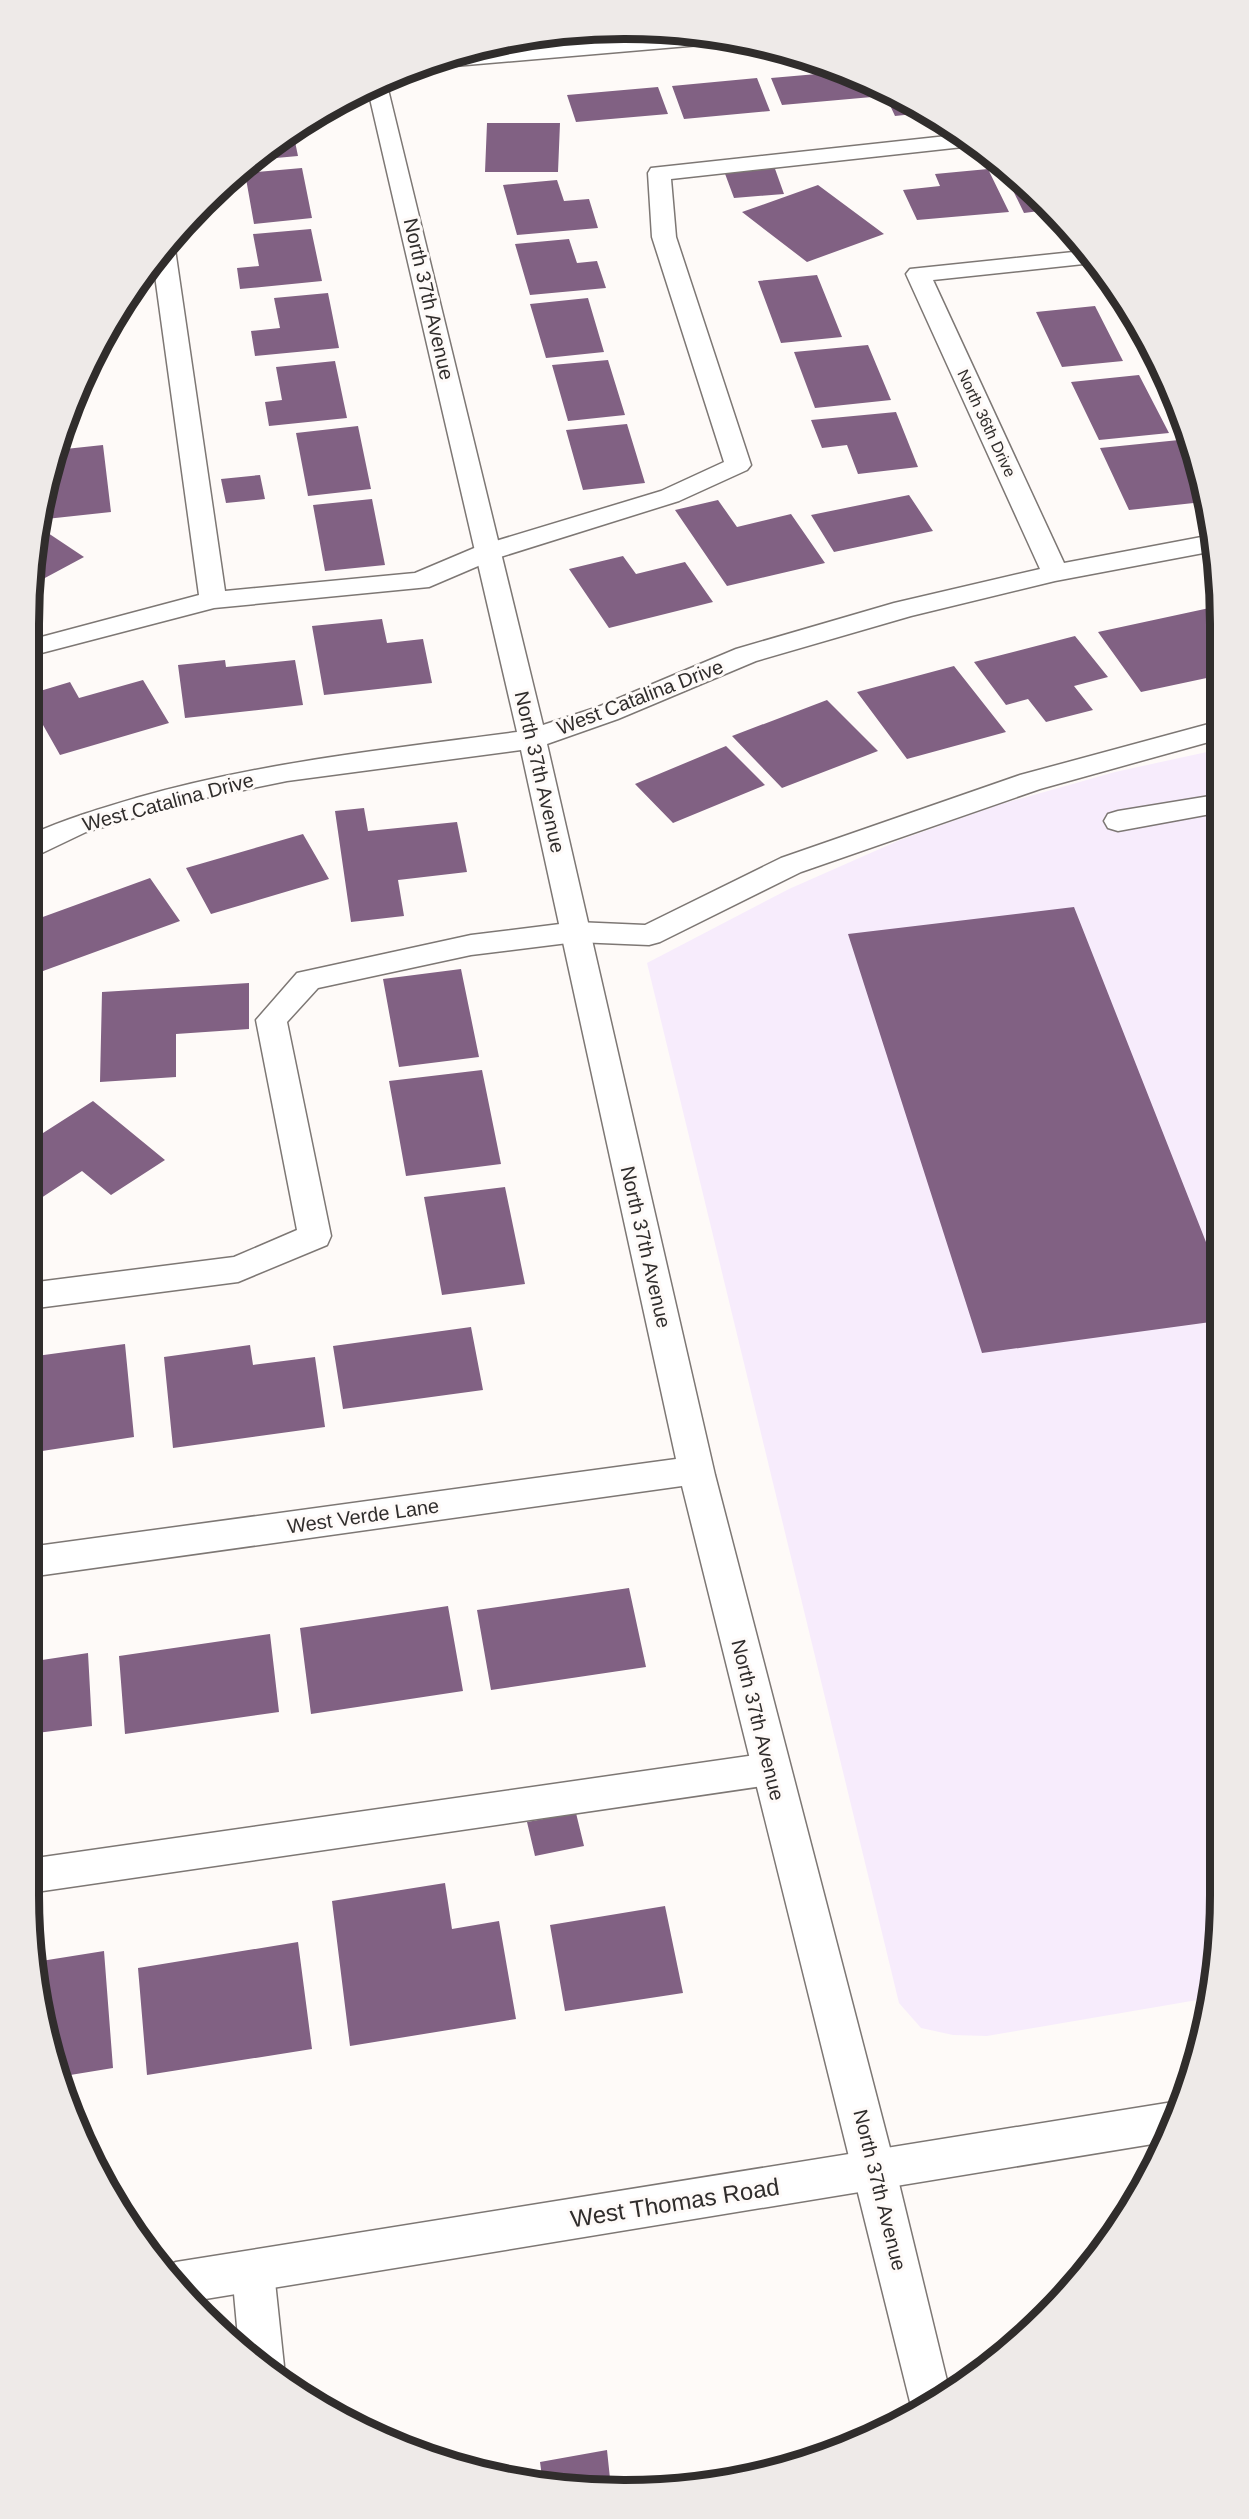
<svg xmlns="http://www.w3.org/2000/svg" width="1249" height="2519" font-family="Helvetica,sans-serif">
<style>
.commercial{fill:#f7ecfc}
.building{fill:#816183}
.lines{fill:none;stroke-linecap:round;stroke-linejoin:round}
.service-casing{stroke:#7d7774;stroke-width:3}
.minor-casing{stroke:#7d7774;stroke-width:3}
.secondary-casing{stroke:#7d7774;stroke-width:3}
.service{fill:#fff;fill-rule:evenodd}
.minor{fill:#fff;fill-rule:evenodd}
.secondary{fill:#fff;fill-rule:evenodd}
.labels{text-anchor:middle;stroke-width:6;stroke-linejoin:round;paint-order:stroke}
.far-street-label{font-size:16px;fill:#302d2c;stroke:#fefaf8}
.street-label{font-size:20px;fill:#302d2c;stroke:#fefaf8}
.near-street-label{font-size:24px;fill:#302d2c;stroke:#fefaf8}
.rim{fill:none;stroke:#302d2c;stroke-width:8}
</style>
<rect width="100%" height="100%" fill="#fefaf8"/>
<!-- commercial -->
<path class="commercial" d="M 1216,750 L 1219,1933 L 1209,1998 L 987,2036 L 953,2035 L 921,2028 L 899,2003 L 647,963 L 789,889 L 900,840 L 998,805 L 1115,772 Z"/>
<!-- building -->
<path class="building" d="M 840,72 L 865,81 L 872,97 L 782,105 L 771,78 Z
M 757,78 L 770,111 L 684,119 L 672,86 Z
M 658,87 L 668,114 L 576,122 L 567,95 Z
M 882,88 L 888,90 L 923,113 L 895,116 Z
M 487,123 L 560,123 L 558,172 L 485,172 Z
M 293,132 L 298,156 L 254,160 L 276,144 Z
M 774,166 L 784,194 L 734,198 L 724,171 Z
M 302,168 L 312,218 L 254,224 L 245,173 Z
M 988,169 L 1009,212 L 917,220 L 903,190 L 940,186 L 935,174 Z
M 1010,171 L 1017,176 L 1047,210 L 1024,213 L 1004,172 Z
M 557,180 L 564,201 L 589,199 L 598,228 L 517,235 L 503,185 Z
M 818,185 L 884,234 L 807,262 L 742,212 Z
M 311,229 L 322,281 L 240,289 L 237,268 L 259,266 L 253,234 Z
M 569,239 L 577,263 L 597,261 L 606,288 L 530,295 L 515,244 Z
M 817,275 L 842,337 L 781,343 L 758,281 Z
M 328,293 L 339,348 L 255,356 L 251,331 L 280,328 L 274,298 Z
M 588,298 L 604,352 L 546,358 L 530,304 Z
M 1095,306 L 1123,361 L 1062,367 L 1036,312 Z
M 868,345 L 891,400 L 815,408 L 794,352 Z
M 608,360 L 625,415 L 568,421 L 552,365 Z
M 335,361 L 347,418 L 269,426 L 265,402 L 282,400 L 276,367 Z
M 1139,375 L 1169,433 L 1099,440 L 1071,382 Z
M 896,412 L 918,467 L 858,474 L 847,445 L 822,448 L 811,420 Z
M 627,424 L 645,483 L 583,490 L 566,430 Z
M 358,426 L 371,489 L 308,496 L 296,433 Z
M 1179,440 L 1196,475 L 1203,502 L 1129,510 L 1100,448 Z
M 103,445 L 111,512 L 46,519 L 44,498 L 49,471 L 56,450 Z
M 260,475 L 265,499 L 226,503 L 221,479 Z
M 909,495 L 933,531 L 834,552 L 811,515 Z
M 372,499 L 385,565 L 325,571 L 313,505 Z
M 718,500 L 737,527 L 791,514 L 825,563 L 727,586 L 675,510 Z
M 48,533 L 84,557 L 30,586 L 38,538 Z
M 623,556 L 636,574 L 685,562 L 713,602 L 609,628 L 569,569 Z
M 1214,607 L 1216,676 L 1141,692 L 1098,632 Z
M 382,619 L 387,643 L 423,639 L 432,683 L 324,695 L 312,626 Z
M 1075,636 L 1108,677 L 1074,686 L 1093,710 L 1046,722 L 1028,699 L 1006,705 L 974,662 Z
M 225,660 L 226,667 L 295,660 L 303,705 L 185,718 L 178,665 Z
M 954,666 L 1006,732 L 907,759 L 857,692 Z
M 143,680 L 169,723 L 60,755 L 30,702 L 30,694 L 70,682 L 79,698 Z
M 827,700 L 878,751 L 782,788 L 732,736 Z
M 30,743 L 43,758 L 30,764 Z
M 726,746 L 765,785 L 673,823 L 635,784 Z
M 364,808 L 368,831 L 457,822 L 467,872 L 398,880 L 404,916 L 351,922 L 335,811 Z
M 303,834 L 329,879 L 211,914 L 186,868 Z
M 150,878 L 180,921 L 43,971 L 29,949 L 29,922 Z
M 1074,907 L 1217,1270 L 1218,1321 L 982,1353 L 848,934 Z
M 461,969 L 479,1057 L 399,1067 L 383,979 Z
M 249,983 L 249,1029 L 176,1034 L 176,1077 L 100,1082 L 102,992 Z
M 482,1070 L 501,1164 L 406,1176 L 389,1081 Z
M 93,1101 L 165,1160 L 111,1195 L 82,1171 L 35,1202 L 29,1197 L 29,1142 Z
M 505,1187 L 525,1284 L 442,1295 L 424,1197 Z
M 471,1327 L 483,1390 L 343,1409 L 333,1346 Z
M 125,1344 L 134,1437 L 29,1453 L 29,1357 Z
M 250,1345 L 253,1365 L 315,1357 L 325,1427 L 173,1448 L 164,1357 Z
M 629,1588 L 646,1667 L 491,1690 L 477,1610 Z
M 448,1606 L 463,1691 L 311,1714 L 300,1628 Z
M 270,1634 L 279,1712 L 125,1734 L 119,1656 Z
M 88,1653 L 92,1726 L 29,1734 L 29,1662 Z
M 576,1813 L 584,1846 L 535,1856 L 527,1822 Z
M 445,1883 L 452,1929 L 499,1921 L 516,2019 L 350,2046 L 332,1901 Z
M 665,1906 L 683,1993 L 565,2011 L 550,1925 Z
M 298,1942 L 312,2049 L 147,2075 L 138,1968 Z
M 104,1951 L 113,2068 L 58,2077 L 40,2010 L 35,1962 Z
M 607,2450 L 611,2488 L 586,2489 L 543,2484 L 540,2462 Z"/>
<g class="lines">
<defs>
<path id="service" d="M 956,135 L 972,146 L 671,179 L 676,237 L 751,465 L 747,470 L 679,501 L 497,558 L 429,587 L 214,608 L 30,656 L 30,640 L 199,595 L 153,261 L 169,243 L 175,249 L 225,591 L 415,573 L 479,546 L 661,491 L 724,462 L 652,237 L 648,173 L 651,168 Z
M 1216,722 L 1216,740 L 1040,789 L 801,872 L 660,942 L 649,945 L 576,942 L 471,955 L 318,988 L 287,1022 L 331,1236 L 327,1245 L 238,1282 L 29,1309 L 29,1283 L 234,1257 L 297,1230 L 256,1020 L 297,973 L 471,935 L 576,922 L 645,925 L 781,858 L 1020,775 Z
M 1216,795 L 1216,813 L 1118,831 L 1108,828 L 1104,821 L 1108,814 L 1118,811 Z
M 770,1753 L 783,1757 L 789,1769 L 783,1781 L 770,1785 L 29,1893 L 29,1859 Z
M 253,2251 L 268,2257 L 274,2272 L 284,2366 L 278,2379 L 239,2348 L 232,2272 L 238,2257 Z"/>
<path id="minor" d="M 686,34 L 722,39 L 720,43 L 712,44 L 431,68 L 423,65 L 472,51 Z
M 386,81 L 543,725 L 598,707 L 736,649 L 894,603 L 1040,569 L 906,274 L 910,269 L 1083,251 L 1093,263 L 933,280 L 1064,563 L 1212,535 L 1215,547 L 1214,551 L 1055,581 L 911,616 L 756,661 L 618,719 L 547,744 L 715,1475 L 896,2171 L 950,2393 L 913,2414 L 682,1486 L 29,1577 L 29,1547 L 676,1459 L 521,750 L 287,781 L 195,800 L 86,832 L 40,854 L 29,857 L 30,835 C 65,819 99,809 136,798 C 261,762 389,749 517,732 L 368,90 Z"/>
<path id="secondary" d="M 1173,2102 L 1179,2104 L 1165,2142 L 193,2301 L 162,2268 L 176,2262 Z"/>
</defs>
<!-- service casing -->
<use href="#service" class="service-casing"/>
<!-- minor casing -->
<use href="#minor" class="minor-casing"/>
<!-- secondary casing -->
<use href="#secondary" class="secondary-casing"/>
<!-- service -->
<use href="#service" class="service"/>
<!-- minor -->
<use href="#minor" class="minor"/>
<!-- secondary -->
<use href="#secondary" class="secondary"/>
</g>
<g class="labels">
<!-- far-street labels -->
<g class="far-street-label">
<text transform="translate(987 423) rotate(65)" y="6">North 36th Drive</text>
</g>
<!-- street labels -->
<g class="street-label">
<text transform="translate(429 299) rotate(77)" y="7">North 37th Avenue</text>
<text transform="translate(640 697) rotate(-21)" y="7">West Catalina Drive</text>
<text transform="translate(540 772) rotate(77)" y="7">North 37th Avenue</text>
<text transform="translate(168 802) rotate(-15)" y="7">West Catalina Drive</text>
<text transform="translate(646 1247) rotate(77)" y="7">North 37th Avenue</text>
<text transform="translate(363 1516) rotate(-8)" y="7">West Verde Lane</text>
<text transform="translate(758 1720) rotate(76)" y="7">North 37th Avenue</text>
<text transform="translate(880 2190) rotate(76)" y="7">North 37th Avenue</text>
</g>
<!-- near-street labels -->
<g class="near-street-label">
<text transform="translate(675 2203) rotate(-9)" y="8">West Thomas Road</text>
</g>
</g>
<!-- crop -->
<path d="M0 0H1249V2519H0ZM624 39H625A585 585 0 0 1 1210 624V1895A585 585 0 0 1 625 2480H624A585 585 0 0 1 39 1895V624A585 585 0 0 1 624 39Z" fill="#eeeae8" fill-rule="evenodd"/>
<path class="rim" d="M624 39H625A585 585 0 0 1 1210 624V1895A585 585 0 0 1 625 2480H624A585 585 0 0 1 39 1895V624A585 585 0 0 1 624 39Z"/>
</svg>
